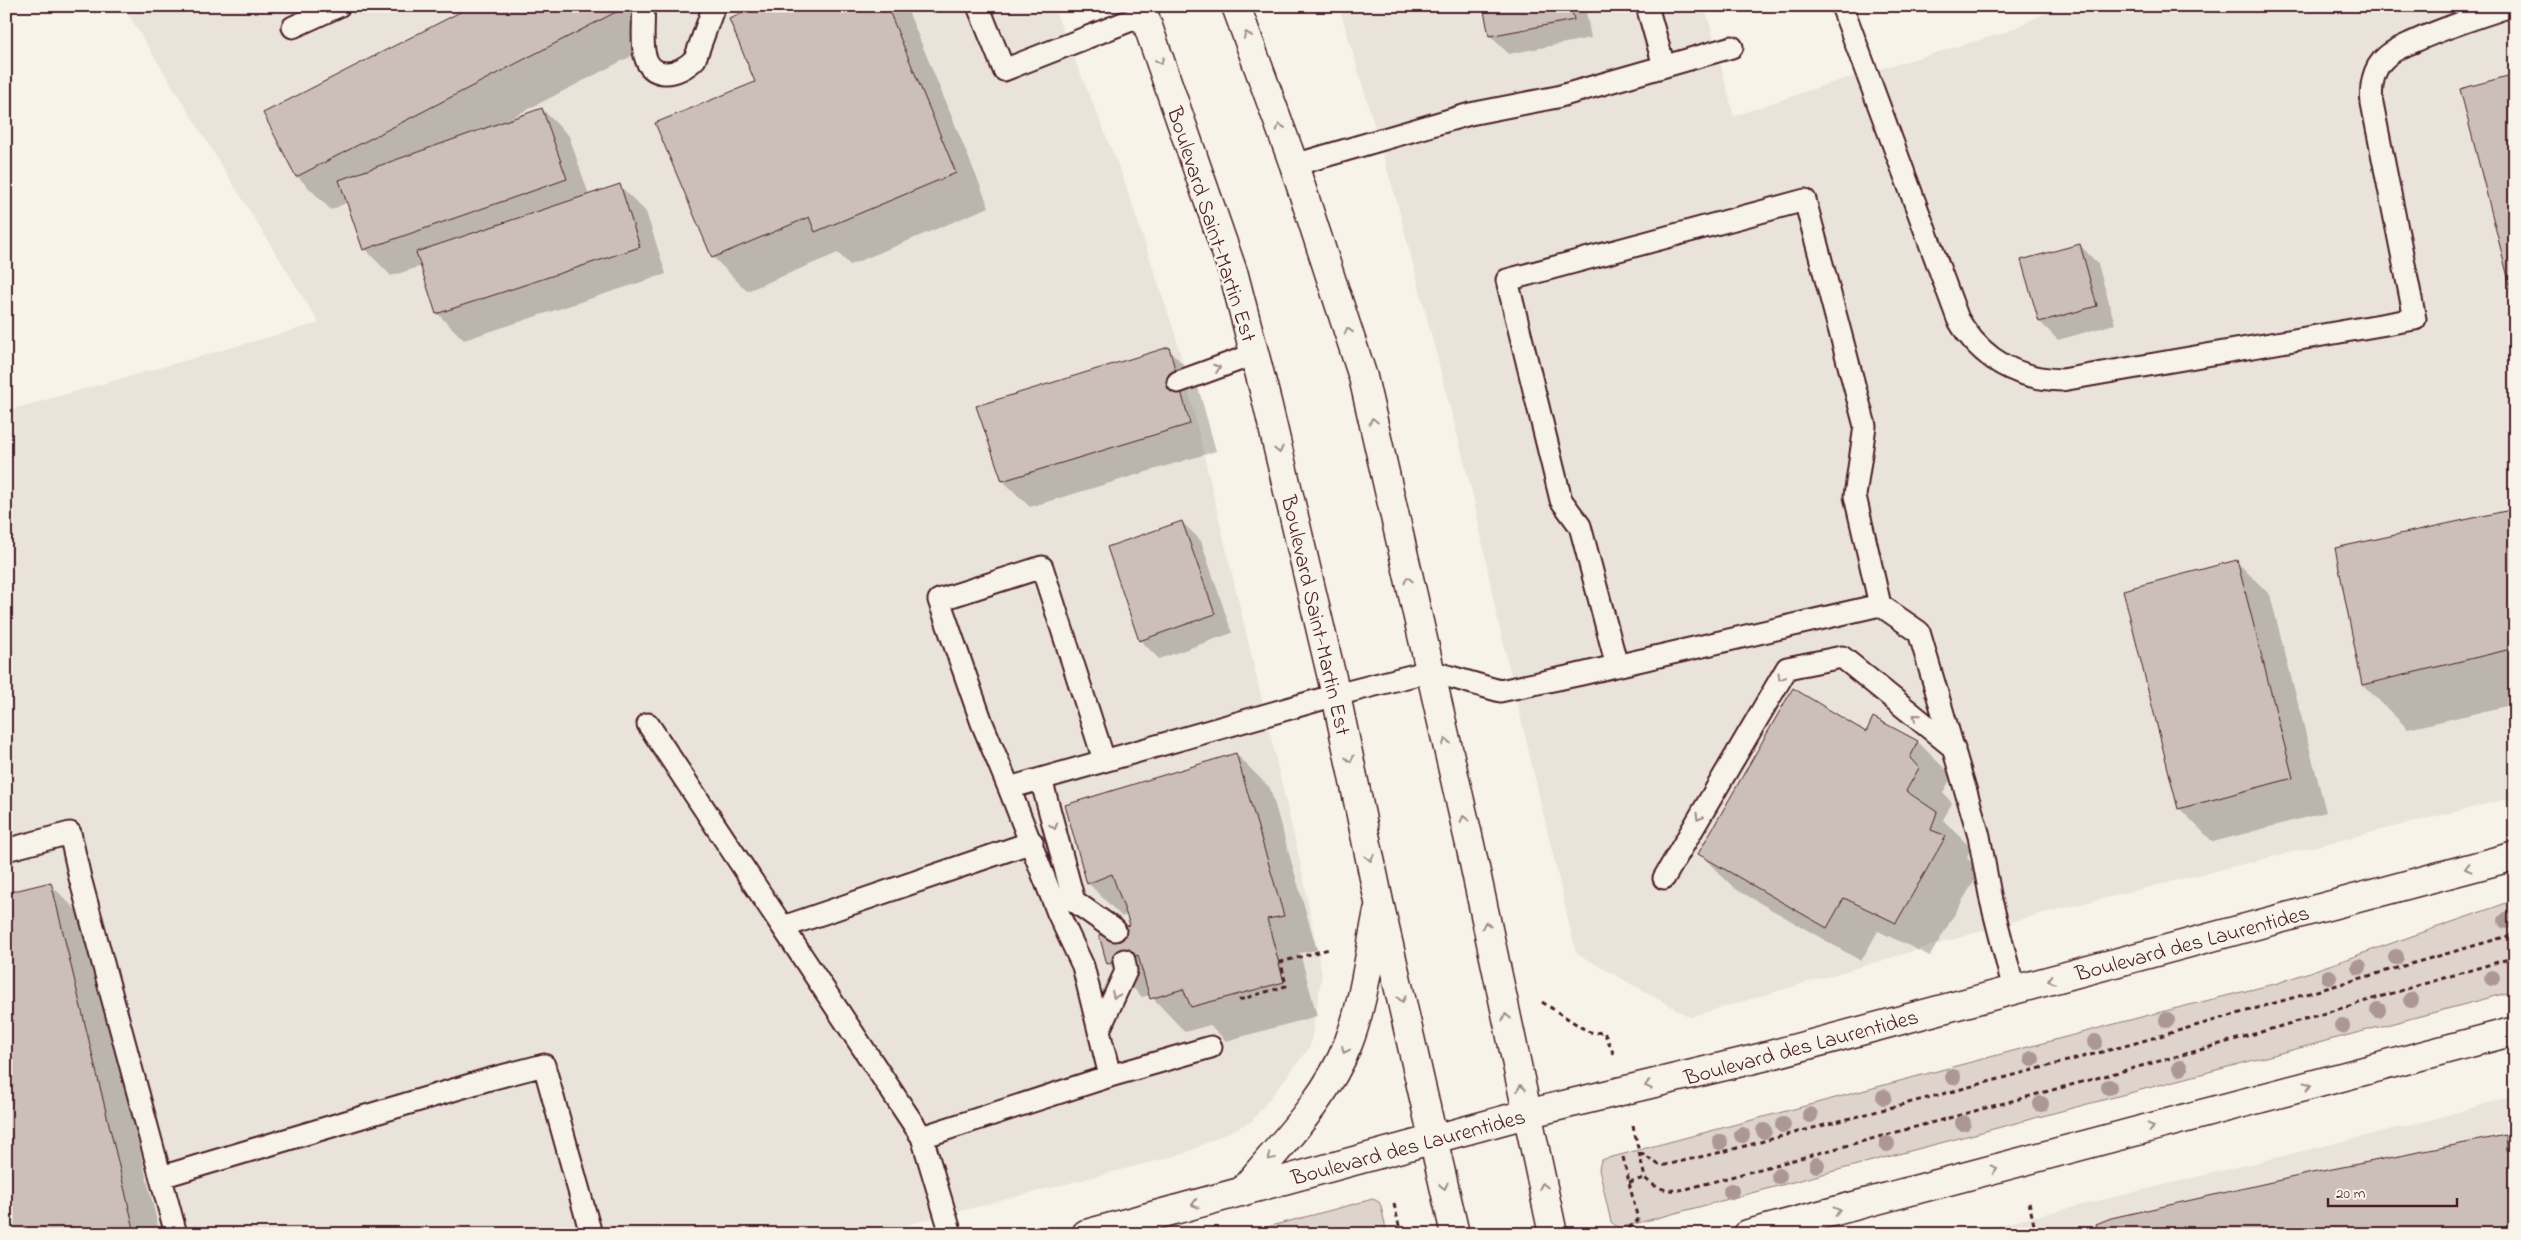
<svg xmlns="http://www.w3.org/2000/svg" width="2521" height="1240" font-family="'Indie Flower',sans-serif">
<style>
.built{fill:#eae3da}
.green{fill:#ded4cc;stroke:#947a7c}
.shadow{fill:#0003}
.building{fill:#ccbfb9;stroke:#4a1f2b}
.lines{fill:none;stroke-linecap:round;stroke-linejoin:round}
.service-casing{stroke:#4a1f2b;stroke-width:25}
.secondary-casing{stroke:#4a1f2b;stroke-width:31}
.path{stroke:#4a1f2b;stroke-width:3;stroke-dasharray:5 4;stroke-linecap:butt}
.service{stroke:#f7f3e8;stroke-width:21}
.secondary{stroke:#f7f3e8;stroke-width:28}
.tree{fill:#ac9796}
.oneway{stroke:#a0898a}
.labels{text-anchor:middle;stroke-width:5;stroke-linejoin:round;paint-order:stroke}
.street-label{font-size:22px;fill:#4a1f2b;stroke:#f7f3e8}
</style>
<rect width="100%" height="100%" fill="#f7f3e8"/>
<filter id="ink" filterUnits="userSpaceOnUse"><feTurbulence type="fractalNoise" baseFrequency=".02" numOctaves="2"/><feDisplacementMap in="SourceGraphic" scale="10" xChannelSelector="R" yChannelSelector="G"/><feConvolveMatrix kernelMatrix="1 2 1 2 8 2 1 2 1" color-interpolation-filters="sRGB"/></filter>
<g filter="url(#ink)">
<!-- built -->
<path class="built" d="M 123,6 L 1053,6 L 1124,180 L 1176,337 L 1300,861 L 1322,975 L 1310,1047 L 1252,1121 L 1183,1154 L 871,1234 L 6,1234 L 6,411 L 319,323 Z
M 1339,6 L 1705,6 L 1734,116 L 1831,83 L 2004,33 L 2060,6 L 2515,6 L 2515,797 L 2036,915 L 1690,1017 L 1576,953 L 1496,612 L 1474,500 L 1398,206 Z
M 2515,1095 L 2515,1234 L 1963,1234 L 2434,1119 Z"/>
<!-- green -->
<path class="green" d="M 2515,900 L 2515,991 L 1619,1228 L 1611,1222 L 1599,1169 L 1601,1160 L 2145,1016 L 2278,983 Z
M 1373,1199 L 1379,1202 L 1381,1206 L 1387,1234 L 1241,1234 Z"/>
<!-- shadow -->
<path class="shadow" d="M 475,6 L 631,6 L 651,46 L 507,120 L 542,109 L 569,136 L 589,195 L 619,185 L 646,212 L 666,274 L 464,340 L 437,313 L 422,266 L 391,276 L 365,249 L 348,202 L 331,210 L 297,176 L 265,114 Z
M 762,6 L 906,6 L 989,207 L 850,265 L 838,253 L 747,291 L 713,257 L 756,83 Z
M 1485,6 L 1585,6 L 1591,38 L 1509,54 L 1490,36 Z
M 2080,245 L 2098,264 L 2115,324 L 2058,340 L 2040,322 Z
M 1168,349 L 1195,376 L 1216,451 L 1030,507 L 1003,481 Z
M 2515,511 L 2515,704 L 2408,729 L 2363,685 Z
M 1182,522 L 1201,541 L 1232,633 L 1159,659 L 1140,640 Z
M 2236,561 L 2270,595 L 2326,812 L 2213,842 L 2179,808 Z
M 1866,733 L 1918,742 L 1952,776 L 1943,793 L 1952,803 L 1943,820 L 1970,847 L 1967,858 L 1980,871 L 1930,956 L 1878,931 L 1861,961 L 1734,888 L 1700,854 Z
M 1236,754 L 1270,788 L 1317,950 L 1300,953 L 1317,1016 L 1226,1041 L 1210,1025 L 1185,1032 L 1150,995 L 1142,997 L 1108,963 L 1131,926 L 1127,915 L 1122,917 L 1088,883 Z
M 50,884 L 84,918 L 160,1234 L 6,1234 Z
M 2506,1136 L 2515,1145 L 2515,1234 Z"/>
<!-- building -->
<path class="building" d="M 472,6 L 616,6 L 618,11 L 296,177 L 263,113 Z
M 759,6 L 887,6 L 956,173 L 815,232 L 809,217 L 712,258 L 655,123 L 755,82 L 729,19 Z
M 1483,6 L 1571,6 L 1574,20 L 1489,36 Z
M 2515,74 L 2515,305 L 2460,89 Z
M 542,108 L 567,179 L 363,250 L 339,180 Z
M 620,184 L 640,247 L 436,314 L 416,252 Z
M 2080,244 L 2097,306 L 2039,322 L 2021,260 Z
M 1169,347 L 1190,424 L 1002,481 L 976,406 Z
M 2515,509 L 2515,648 L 2362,685 L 2335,548 Z
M 1182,521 L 1215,614 L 1139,641 L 1107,547 Z
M 2237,560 L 2293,778 L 2178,809 L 2123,590 Z
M 1793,688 L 1866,732 L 1873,717 L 1918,741 L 1910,758 L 1919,768 L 1906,791 L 1937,812 L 1931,830 L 1946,836 L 1896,923 L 1844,898 L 1827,928 L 1698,854 Z
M 1236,753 L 1284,916 L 1267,919 L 1284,982 L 1191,1007 L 1183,989 L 1150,999 L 1138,955 L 1107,964 L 1099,935 L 1130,925 L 1112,874 L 1087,884 L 1065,805 Z
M 51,882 L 135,1233 L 6,1234 L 6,893 Z
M 2506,1135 L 2507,1151 L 2515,1150 L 2515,1234 L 2098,1234 L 2096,1224 L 2111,1218 L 2312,1173 Z"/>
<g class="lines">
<defs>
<path id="service" d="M 643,6 C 646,26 634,70 664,73 C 675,74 687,67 695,59 L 714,6
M 978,6 L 1004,70 L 1144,15
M 1647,6 L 1664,66
M 1842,6 L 1958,319 C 1981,359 2017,379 2062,380 L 2415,319 L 2372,103 C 2370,87 2373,68 2386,57 C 2393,50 2404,46 2413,42 C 2445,27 2478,17 2511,6
M 293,27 L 339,6
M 1294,165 L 1470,114 L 1557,97 L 1732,47
M 1178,382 L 1255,354
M 1617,666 L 1580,526 L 1561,500 L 1507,280 L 1805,200 L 1865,426 L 1855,496 L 1880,605
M 648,724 L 922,1137
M 1041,779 L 1074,901 L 1115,930
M 1009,788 L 982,723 L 939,600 L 1042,567 L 1104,760
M 6,850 L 70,833 L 80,878 L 176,1234
M 1664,878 L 1787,668 L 1842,657 L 1954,748
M 783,927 L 1032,842
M 1099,1030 L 1126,971 L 1124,960
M 1110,1076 L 1211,1047
M 161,1177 L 490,1079 L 544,1065 L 591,1234
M 951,1234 L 922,1137 L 1110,1076 L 1083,966 L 1058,913 L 1009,788 L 1336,695 L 1430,671 L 1500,691 L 1577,675 L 1880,605 L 1919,632 L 1979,836 L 1991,900 L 2014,990"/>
<path id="secondary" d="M 1141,6 L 1234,275 L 1267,402 L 1336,695 L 1379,902 L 1455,1234
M 1236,6 L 1294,165 L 1363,377 L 1471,849 L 1553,1234
M 1242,1192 C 1279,1146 1326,1100 1348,1044 C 1364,1003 1369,955 1378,911
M 1086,1234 L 1526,1114 L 1763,1057 L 2515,856
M 1748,1234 L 2515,1031"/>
</defs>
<!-- service casing -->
<use href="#service" class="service-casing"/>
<!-- secondary casing -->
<use href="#secondary" class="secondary-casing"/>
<!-- path -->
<path class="path" d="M 1239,1000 L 1286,986 L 1281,962 L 1329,949
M 1542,1002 L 1587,1031 L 1594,1033 L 1604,1032 L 1614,1055
M 1633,1126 L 1645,1178 C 1656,1190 1671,1192 1686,1189 L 2193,1052 L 2515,957
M 1640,1153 L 1661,1166 L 1726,1151 L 2132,1044 L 2515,934
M 1629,1182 L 1645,1178
M 2029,1202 L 2036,1234
M 1394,1204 L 1401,1234
M 1622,1234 L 1638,1220 L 1623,1157"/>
<!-- service -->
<use href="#service" class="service"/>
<!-- secondary -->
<use href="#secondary" class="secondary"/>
</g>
<!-- trees -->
<g class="tree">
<circle cx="2506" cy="921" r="8"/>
<circle cx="2396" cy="957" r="8"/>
<circle cx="2359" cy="967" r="8"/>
<circle cx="2329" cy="977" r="8"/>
<circle cx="2492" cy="978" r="8"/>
<circle cx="2411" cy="1000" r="8"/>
<circle cx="2378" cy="1010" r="8"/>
<circle cx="2167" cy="1020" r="8"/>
<circle cx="2342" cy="1026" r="8"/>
<circle cx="2095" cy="1042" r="8"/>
<circle cx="2032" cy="1059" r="8"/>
<circle cx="2180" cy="1068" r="8"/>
<circle cx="1953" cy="1077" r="8"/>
<circle cx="2109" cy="1087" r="8"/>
<circle cx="1884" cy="1097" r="8"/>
<circle cx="2041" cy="1104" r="8"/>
<circle cx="1810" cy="1115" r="8"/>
<circle cx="1963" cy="1123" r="8"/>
<circle cx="1783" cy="1125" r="8"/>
<circle cx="1764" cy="1131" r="8"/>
<circle cx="1742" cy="1135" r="8"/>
<circle cx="1720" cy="1142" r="8"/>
<circle cx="1887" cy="1144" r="8"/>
<circle cx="1817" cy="1165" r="8"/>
<circle cx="1779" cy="1176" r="8"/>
<circle cx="1731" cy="1191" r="8"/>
</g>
<!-- one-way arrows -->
<defs><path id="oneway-chevron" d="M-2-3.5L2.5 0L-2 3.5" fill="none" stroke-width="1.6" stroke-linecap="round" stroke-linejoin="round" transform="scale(1.25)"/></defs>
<g class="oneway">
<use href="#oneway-chevron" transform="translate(1247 35) rotate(-110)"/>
<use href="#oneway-chevron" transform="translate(1160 61) rotate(71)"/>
<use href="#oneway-chevron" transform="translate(1280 127) rotate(-109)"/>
<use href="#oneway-chevron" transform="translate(1348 331) rotate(-107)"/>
<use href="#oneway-chevron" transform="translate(1217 368) rotate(-20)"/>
<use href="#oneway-chevron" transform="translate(1373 421) rotate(-103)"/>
<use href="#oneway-chevron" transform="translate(1279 450) rotate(77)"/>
<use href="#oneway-chevron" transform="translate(1408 580) rotate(-103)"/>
<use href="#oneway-chevron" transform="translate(1781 677) rotate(121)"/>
<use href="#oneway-chevron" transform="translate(1916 717) rotate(-141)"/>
<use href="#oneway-chevron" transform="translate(1446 742) rotate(-103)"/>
<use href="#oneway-chevron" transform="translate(1350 759) rotate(78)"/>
<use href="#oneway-chevron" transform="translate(1699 817) rotate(120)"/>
<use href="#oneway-chevron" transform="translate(1464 819) rotate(-103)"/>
<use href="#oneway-chevron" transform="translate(1054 826) rotate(75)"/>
<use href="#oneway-chevron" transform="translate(1370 858) rotate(78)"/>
<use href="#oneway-chevron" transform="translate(2468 868) rotate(166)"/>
<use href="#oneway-chevron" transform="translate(1486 925) rotate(-102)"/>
<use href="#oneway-chevron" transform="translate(2051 980) rotate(165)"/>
<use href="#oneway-chevron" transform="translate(1115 995) rotate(115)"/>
<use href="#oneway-chevron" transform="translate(1402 999) rotate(78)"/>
<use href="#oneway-chevron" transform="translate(1506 1017) rotate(-102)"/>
<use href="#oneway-chevron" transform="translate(1345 1050) rotate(115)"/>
<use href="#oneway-chevron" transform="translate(1648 1085) rotate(166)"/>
<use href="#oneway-chevron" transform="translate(2308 1086) rotate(-15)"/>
<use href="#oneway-chevron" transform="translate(1521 1088) rotate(-101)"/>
<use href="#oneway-chevron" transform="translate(2151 1127) rotate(-15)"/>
<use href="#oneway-chevron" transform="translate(1271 1157) rotate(130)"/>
<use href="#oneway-chevron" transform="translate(1994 1169) rotate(-15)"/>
<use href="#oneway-chevron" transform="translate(1444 1186) rotate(77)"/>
<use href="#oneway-chevron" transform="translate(1543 1186) rotate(-103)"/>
<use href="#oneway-chevron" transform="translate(1195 1204) rotate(165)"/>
<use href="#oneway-chevron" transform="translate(1837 1211) rotate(-15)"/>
</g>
</g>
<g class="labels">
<!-- street labels -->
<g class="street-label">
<text transform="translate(1213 224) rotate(72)" y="8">Boulevard Saint-Martin Est</text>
<text transform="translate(1317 615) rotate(77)" y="8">Boulevard Saint-Martin Est</text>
<text transform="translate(2192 942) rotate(-15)" y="8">Boulevard des Laurentides</text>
<text transform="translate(1801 1046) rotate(-15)" y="8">Boulevard des Laurentides</text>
<text transform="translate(1408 1146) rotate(-15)" y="8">Boulevard des Laurentides</text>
</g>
</g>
<!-- margin -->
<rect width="2521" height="1240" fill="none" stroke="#f7f3e8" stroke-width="25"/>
<rect x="12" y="12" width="2496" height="1215" fill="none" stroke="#4a1f2b" stroke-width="2" filter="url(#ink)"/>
<!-- scale -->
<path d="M2328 1198v8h129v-8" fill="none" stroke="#4a1f2b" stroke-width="2.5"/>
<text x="2336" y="1198" font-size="15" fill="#4a1f2b" stroke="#f7f3e8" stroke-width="4" paint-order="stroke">20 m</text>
</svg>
